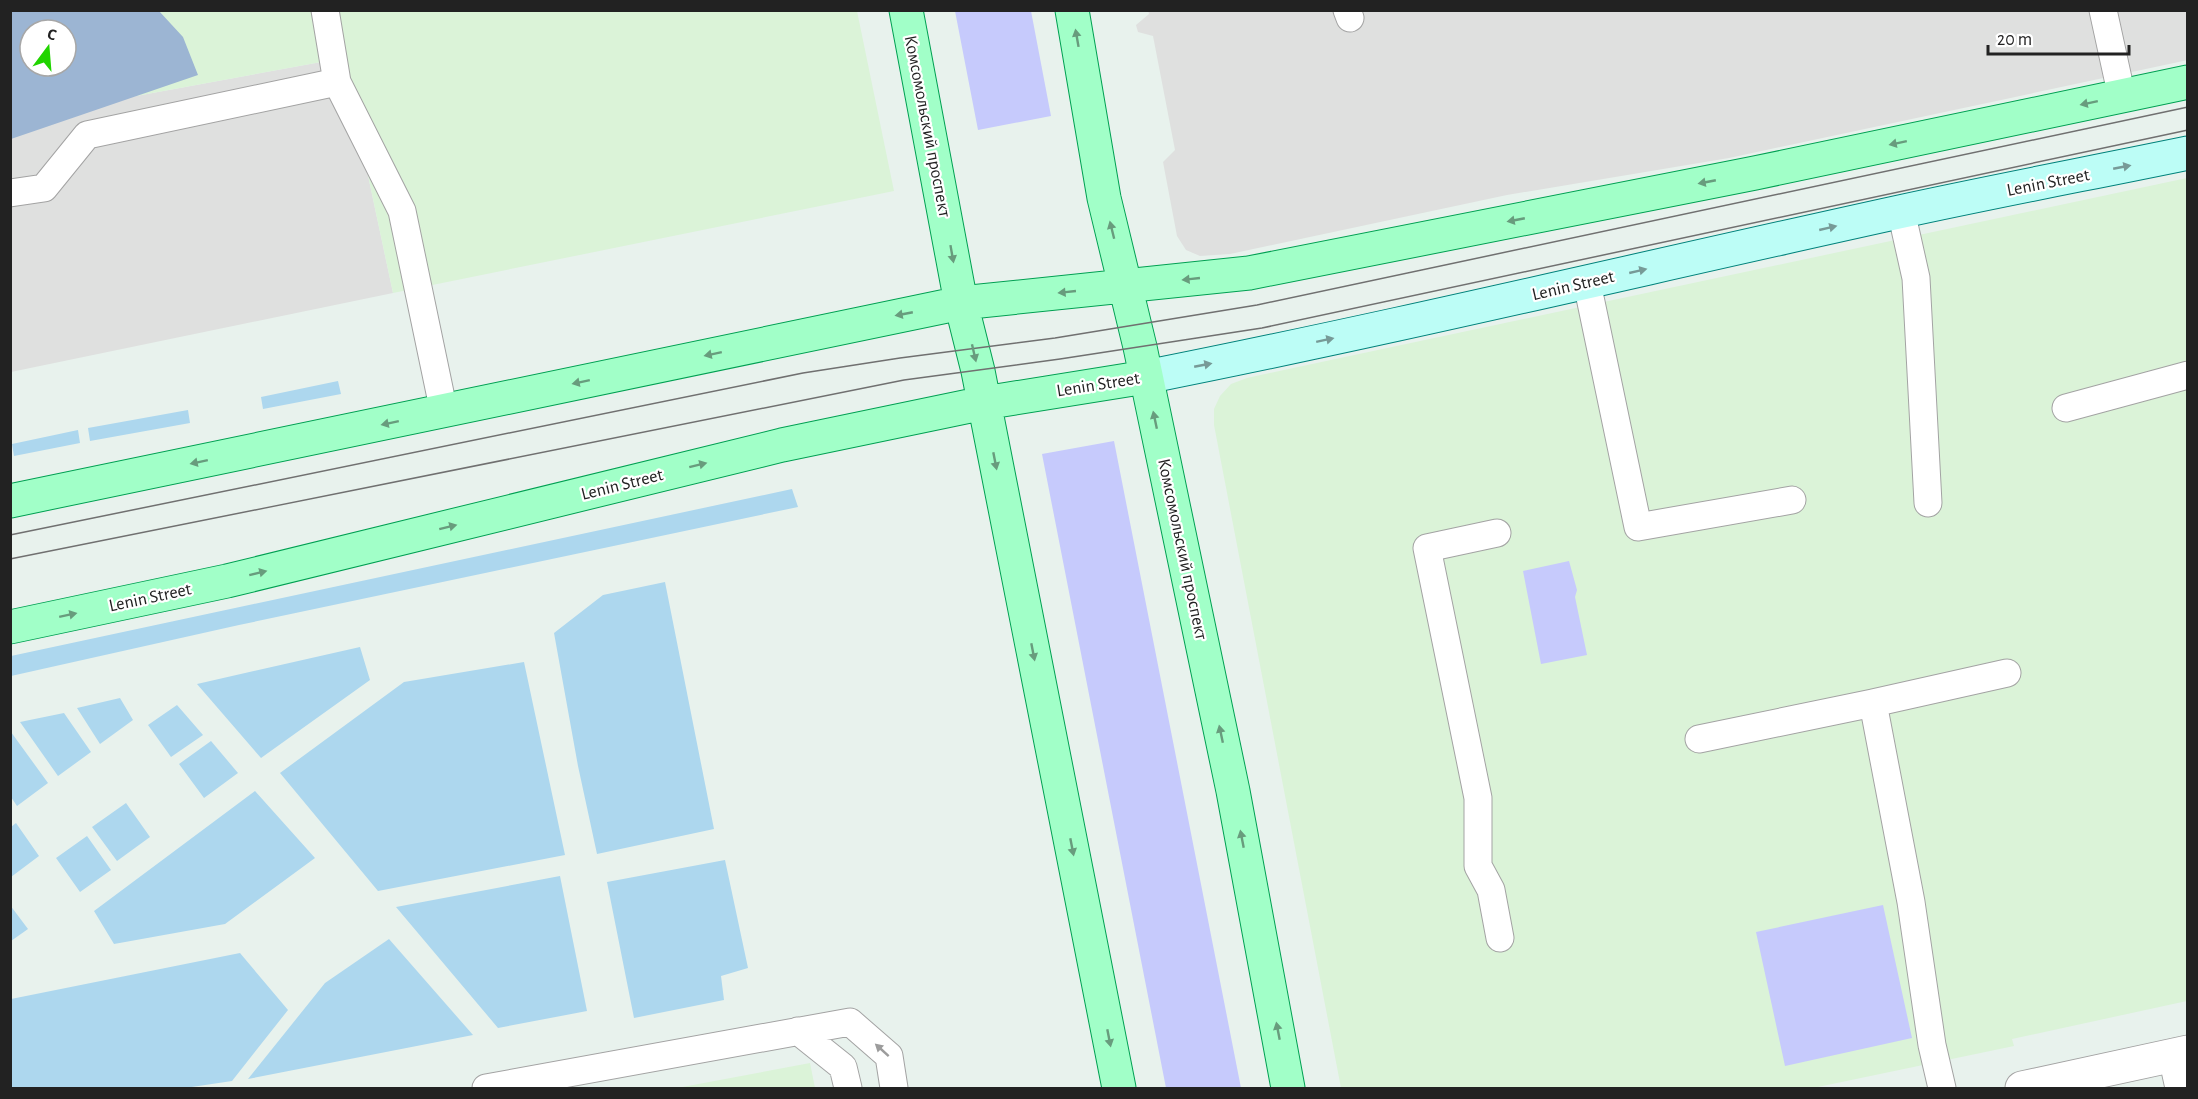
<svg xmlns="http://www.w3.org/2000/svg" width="2198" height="1099" font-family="'Alegreya Sans',sans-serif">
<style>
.residential{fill:#dfe0df}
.commercial{fill:#dbf3d8;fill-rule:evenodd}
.grass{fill:#add7ee}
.forest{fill:#9cb5d3;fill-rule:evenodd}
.park{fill:#c6cafc}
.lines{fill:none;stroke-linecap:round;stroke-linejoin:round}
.lane-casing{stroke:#a3a3a3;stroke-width:29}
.street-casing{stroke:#a3a3a3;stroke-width:35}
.secondary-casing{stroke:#00827b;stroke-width:35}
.primary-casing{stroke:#00a052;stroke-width:35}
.lane{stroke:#fff;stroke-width:27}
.street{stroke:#fff;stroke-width:33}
.secondary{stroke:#bcfdf6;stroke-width:33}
.primary{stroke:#a1ffc8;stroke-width:33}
.tram{stroke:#707070;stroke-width:1.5}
.oneway{fill:#689c7d}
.oneway2{fill:#779a97}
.oneway3{fill:#9c9c9c}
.labels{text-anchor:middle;stroke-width:4.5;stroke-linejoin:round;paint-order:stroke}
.street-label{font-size:18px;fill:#222;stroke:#fff}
</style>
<rect width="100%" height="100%" fill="#e8f2ed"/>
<!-- residential -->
<path class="residential" d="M 1148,10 L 2187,10 L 2188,60 L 1729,158 L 1507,195 L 1230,254 L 1200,256 L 1186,250 L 1177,236 L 1163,162 L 1175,150 L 1153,36 L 1138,32 L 1136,25 L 1149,14 Z
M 343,58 L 393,293 L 11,372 L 11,119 Z"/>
<!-- commercial -->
<path class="commercial" d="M 11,11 L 857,11 L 894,191 L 393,293 L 343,58 L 11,119 ZM 30,30 L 66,30 L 66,66 L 30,66 Z
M 2187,178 L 2187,1001 L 2012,1039 L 2014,1046 L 1813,1088 L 1341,1088 L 1214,425 L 1214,409 L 1220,396 L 1231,384 L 1247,378 L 1312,364 Z
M 810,1063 L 815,1088 L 677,1088 Z"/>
<!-- grass -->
<path class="grass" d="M 338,381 L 341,394 L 263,409 L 261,397 Z
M 188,410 L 190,423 L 90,441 L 88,428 Z
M 78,430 L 80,443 L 14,456 L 12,444 Z
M 792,489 L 798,507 L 239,625 L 11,676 L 11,656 Z
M 665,582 L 714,829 L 597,854 L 578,766 L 554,633 L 603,595 Z
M 360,647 L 370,680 L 261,758 L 197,684 Z
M 524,662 L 565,855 L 378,891 L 280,773 L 404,682 Z
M 120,698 L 133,720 L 100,744 L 77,708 Z
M 177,705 L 203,735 L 171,757 L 148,725 Z
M 64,713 L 91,752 L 58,776 L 20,722 Z
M 11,732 L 48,783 L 17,806 L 11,797 Z
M 211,741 L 238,773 L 204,798 L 179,764 Z
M 255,791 L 315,858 L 225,924 L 114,944 L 94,911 Z
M 126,803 L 150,837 L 117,861 L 92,827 Z
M 16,823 L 39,856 L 11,877 L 11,827 Z
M 87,836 L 111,870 L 80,892 L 56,858 Z
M 725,860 L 748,968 L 721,976 L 724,1000 L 634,1018 L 607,882 Z
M 560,876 L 587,1011 L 498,1028 L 396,907 Z
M 10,905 L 28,929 L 11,941 L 10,941 Z
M 389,939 L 473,1035 L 248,1079 L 325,983 Z
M 240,953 L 288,1010 L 232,1081 L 185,1088 L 11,1088 L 11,999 Z"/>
<!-- forest -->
<path class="forest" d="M 10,11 L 159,11 L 183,37 L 198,75 L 11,139 ZM 30,30 L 66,30 L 66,66 L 30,66 Z"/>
<!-- park -->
<path class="park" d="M 955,11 L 1031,11 L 1051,116 L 978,130 Z
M 1114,441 L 1241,1088 L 1166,1088 L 1042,454 Z
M 1569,561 L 1577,590 L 1575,597 L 1587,655 L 1541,664 L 1523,571 Z
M 1883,905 L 1912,1038 L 1785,1066 L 1756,932 Z"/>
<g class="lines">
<defs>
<path id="lane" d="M 325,10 L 337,82 L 402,211 L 444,412
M 1347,10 L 1350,18
M 2103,10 L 2122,97
M 10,193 L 44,188 L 87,135 L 337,82
M 1901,211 L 1916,278 L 1928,503
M 1587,283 L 1638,527 L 1792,500
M 2066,408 L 2188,375
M 1497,533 L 1427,548 L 1478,798 L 1478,866 L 1491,890 L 1500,938
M 1873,703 L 2007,673
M 1699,739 L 1873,703 L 1911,902 L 1932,1045 L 1942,1088
M 798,1031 L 843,1067 L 848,1088
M 2172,1056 L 2179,1088
M 486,1088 L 850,1022 L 889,1056 L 894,1088"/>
<path id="street" d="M 2022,1088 L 2188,1052"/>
<path id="secondary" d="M 1146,377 C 1398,327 1648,267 1899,212 C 1995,191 2091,173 2188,153"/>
<path id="primary" d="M 906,10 L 961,303 L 978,371 L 1119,1088
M 1072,10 L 1104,198 L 1140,347 L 1233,791 L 1288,1088
M 10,501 L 961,303 L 1249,273 L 1755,173 L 2188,82
M 10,627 L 227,581 L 782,445 L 984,403 L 1146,377"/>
</defs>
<!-- lane casing -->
<use href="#lane" class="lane-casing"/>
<!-- street casing -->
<use href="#street" class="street-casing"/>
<!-- secondary casing -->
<use href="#secondary" class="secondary-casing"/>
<!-- primary casing -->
<use href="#primary" class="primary-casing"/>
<!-- lane -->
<use href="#lane" class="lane"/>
<!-- street -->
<use href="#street" class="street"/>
<!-- secondary -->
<use href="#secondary" class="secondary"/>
<!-- primary -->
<use href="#primary" class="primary"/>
<!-- tram -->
<path class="tram" d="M 10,535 L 803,373 L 900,358 L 1055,338 L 1257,305 L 2188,107
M 10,559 L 904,380 L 1060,359 L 1262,328 L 2188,130"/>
</g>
<!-- one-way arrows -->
<defs><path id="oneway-solid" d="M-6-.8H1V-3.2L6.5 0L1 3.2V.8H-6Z" transform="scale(1.5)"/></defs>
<g class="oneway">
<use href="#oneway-solid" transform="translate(1077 38) rotate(-100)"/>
<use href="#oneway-solid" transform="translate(2089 103) rotate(168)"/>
<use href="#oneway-solid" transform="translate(1898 143) rotate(168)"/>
<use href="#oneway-solid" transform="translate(1707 182) rotate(169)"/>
<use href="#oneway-solid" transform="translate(1516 220) rotate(169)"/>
<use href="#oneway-solid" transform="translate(1112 230) rotate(-104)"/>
<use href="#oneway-solid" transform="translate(952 254) rotate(80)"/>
<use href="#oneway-solid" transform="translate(1191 279) rotate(174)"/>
<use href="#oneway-solid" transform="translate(1067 292) rotate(174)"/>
<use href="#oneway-solid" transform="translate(904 314) rotate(169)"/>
<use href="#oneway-solid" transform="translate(974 353) rotate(77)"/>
<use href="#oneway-solid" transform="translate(713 354) rotate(168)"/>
<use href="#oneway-solid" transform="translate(581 382) rotate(168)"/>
<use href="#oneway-solid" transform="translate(1155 420) rotate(-102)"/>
<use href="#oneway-solid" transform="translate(390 423) rotate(168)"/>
<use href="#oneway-solid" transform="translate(995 461) rotate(79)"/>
<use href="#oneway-solid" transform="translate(199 462) rotate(168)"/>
<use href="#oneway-solid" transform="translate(698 465) rotate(-14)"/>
<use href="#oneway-solid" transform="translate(448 527) rotate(-14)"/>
<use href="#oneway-solid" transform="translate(258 573) rotate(-14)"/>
<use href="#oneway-solid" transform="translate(68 615) rotate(-12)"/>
<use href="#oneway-solid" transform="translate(1033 652) rotate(79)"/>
<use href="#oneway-solid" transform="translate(1221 734) rotate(-102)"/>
<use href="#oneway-solid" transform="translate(1242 839) rotate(-101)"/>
<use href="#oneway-solid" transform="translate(1072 847) rotate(79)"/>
<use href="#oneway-solid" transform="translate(1278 1031) rotate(-101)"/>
<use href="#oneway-solid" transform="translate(1109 1038) rotate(79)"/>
</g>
<g class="oneway2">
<use href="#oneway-solid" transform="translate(2122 167) rotate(-11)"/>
<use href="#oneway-solid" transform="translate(1828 228) rotate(-13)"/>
<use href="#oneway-solid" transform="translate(1638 271) rotate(-13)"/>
<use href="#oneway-solid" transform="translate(1325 340) rotate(-12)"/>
<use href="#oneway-solid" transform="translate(1203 365) rotate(-11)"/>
</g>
<use class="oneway3" href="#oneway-solid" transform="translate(882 1050) rotate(-138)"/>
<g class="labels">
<!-- street labels -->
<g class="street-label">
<text transform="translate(928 126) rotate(79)" y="6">Комсомольский проспект</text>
<text transform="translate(2048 182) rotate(-11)" y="6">Lenin Street</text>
<text transform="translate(1573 285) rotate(-13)" y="6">Lenin Street</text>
<text transform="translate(1098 384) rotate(-9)" y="6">Lenin Street</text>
<text transform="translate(622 484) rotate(-14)" y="6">Lenin Street</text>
<text transform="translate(1183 549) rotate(78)" y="6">Комсомольский проспект</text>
<text transform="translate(150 597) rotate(-12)" y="6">Lenin Street</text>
</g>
</g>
<!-- border -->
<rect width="2198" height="1099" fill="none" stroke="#222222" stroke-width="24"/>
<!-- north arrow -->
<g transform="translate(48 48) rotate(16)"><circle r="28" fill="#ffffff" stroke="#a7a7a7" stroke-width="1.5"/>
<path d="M0-4.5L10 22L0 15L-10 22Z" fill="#21d400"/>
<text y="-9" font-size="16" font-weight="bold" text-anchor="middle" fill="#222222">С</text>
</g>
<!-- scale -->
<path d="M1988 45v9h141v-9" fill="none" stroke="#222222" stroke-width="3"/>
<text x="1997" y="45" font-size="18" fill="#222222" stroke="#ffffff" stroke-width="4.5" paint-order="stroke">20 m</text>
</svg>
